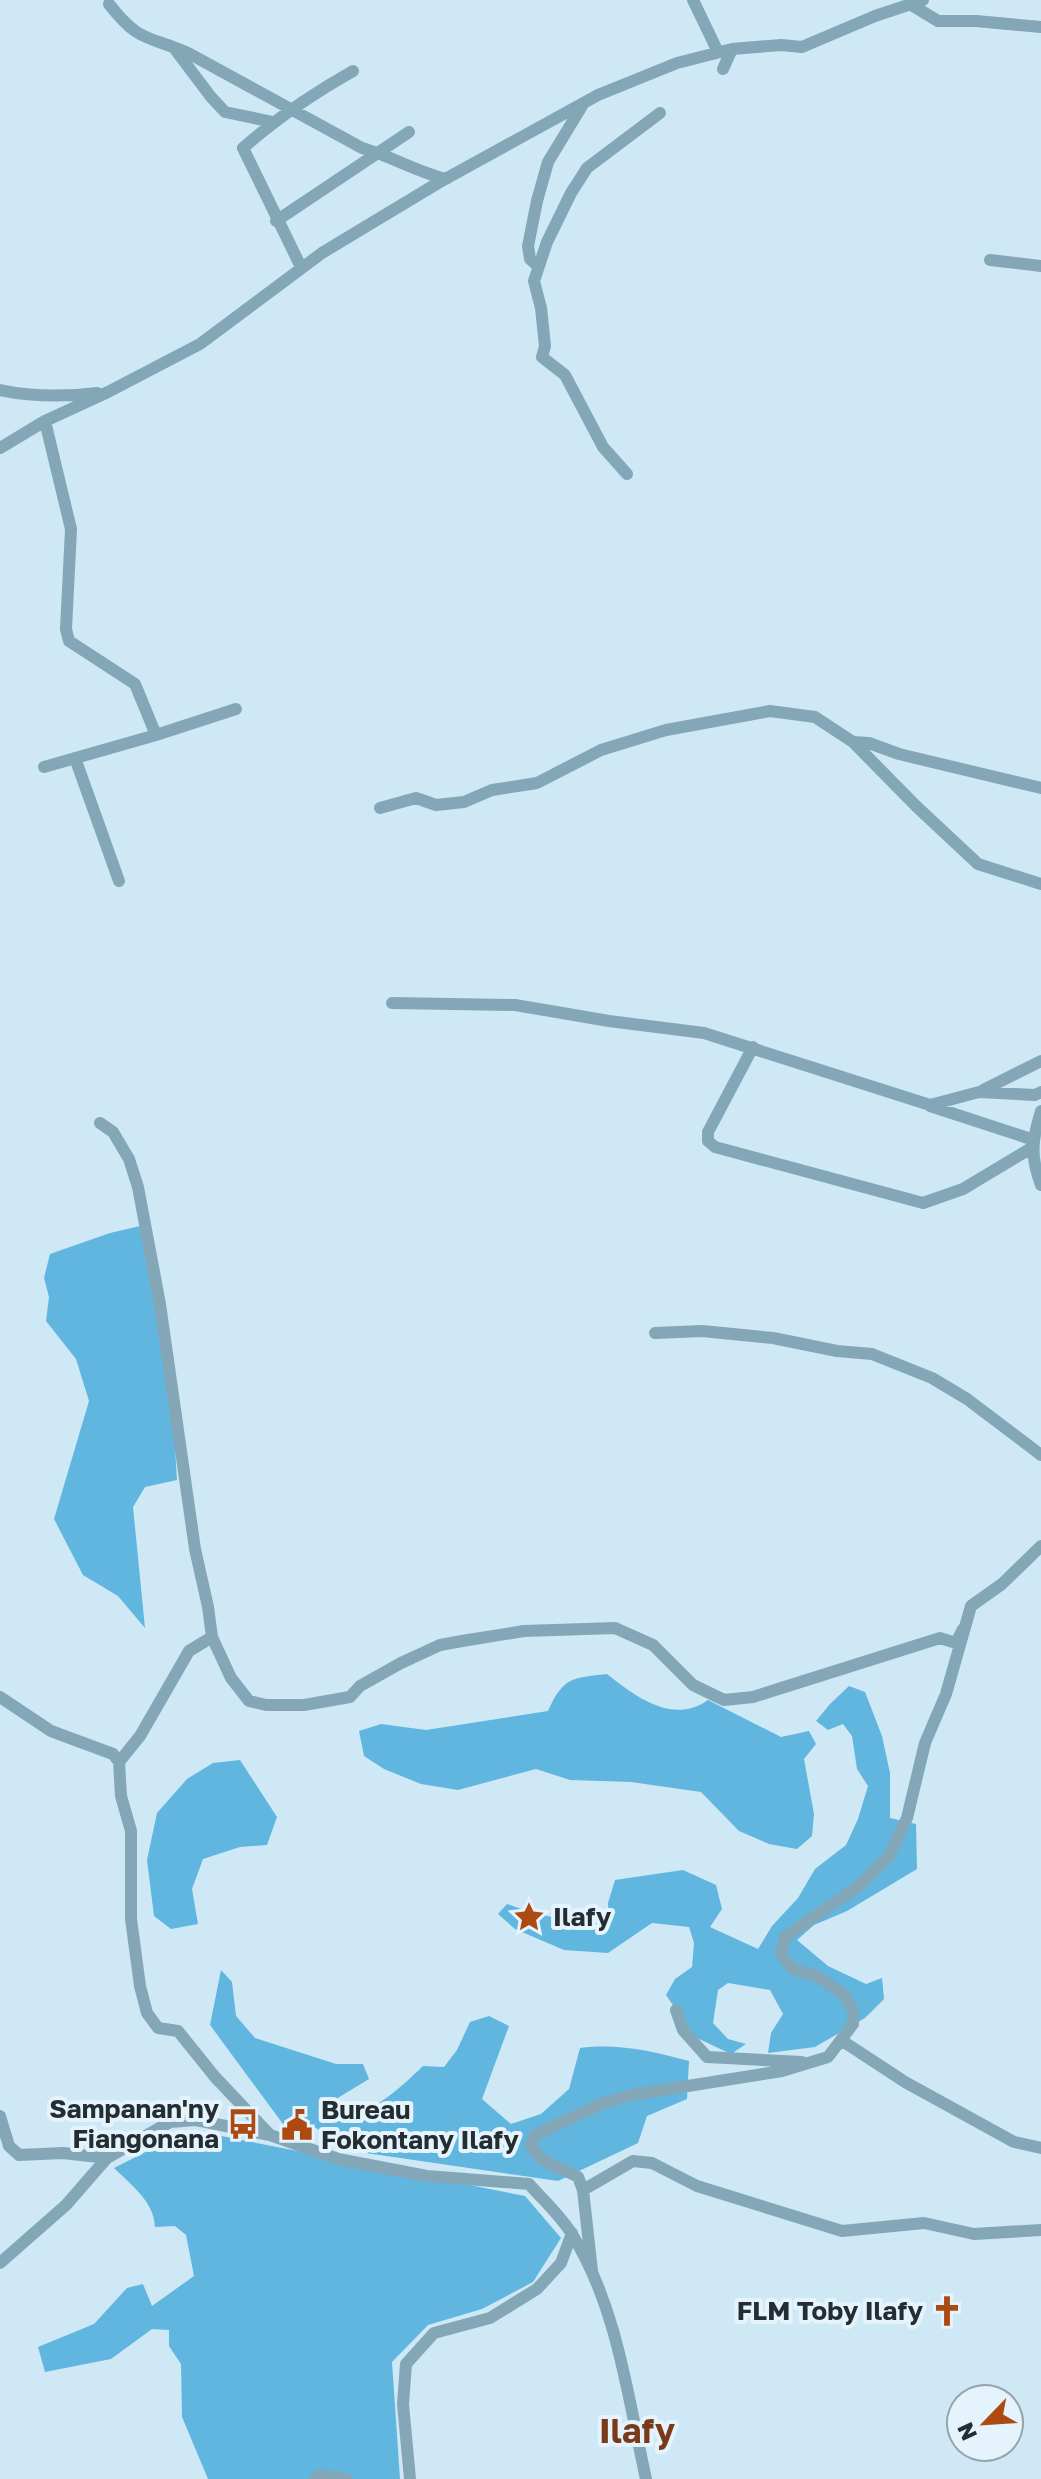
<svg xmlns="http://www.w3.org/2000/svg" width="1041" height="2479" font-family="'Golos Text',sans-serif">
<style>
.forest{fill:#60b6df}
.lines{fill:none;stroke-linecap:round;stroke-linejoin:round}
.minor{stroke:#84a7b8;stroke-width:12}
.labels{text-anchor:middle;stroke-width:8;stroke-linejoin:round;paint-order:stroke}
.poi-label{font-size:26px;font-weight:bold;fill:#232d32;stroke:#e4f3fc;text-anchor:start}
.district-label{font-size:34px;font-weight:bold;fill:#7a3a1a;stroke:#e4f3fc}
</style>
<rect width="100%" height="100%" fill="#cee8f6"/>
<!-- forest -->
<path class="forest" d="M 140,1226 L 172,1399 L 177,1480 L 145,1487 L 133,1507 L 145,1628 L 118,1596 L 83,1575 L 54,1519 L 89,1401 L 76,1359 L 46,1321 L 49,1297 L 44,1278 L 50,1254 L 110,1233 Z
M 607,1674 C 636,1697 673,1725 708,1700 L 781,1737 L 809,1731 L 816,1744 L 804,1759 L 814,1814 L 812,1836 L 797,1849 L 769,1844 L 739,1831 L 701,1792 L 631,1782 L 570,1780 L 536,1769 L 458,1790 L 421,1784 L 384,1769 L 364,1756 L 359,1731 L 381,1724 L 426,1730 L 548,1711 C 563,1677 572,1678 607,1674 Z
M 849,1686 L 865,1692 L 882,1736 L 890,1773 L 890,1818 L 916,1824 L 917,1869 L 847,1911 L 814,1925 L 797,1940 L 828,1966 L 866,1984 L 882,1978 L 884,1999 L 865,2018 L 815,2047 L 768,2053 L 771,2033 L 783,2014 L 770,1990 L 728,1983 L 718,1990 L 713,2023 L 728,2039 L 746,2044 L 731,2054 L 695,2037 L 666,1995 L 675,1979 L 692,1967 L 694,1943 L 689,1927 L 652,1923 L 608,1953 L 564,1950 L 515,1929 L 498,1914 L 507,1904 C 542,1917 572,1923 609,1922 L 608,1903 L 615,1880 L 683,1870 L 716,1885 L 722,1909 L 710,1927 L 758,1949 L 772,1926 L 798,1898 L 815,1869 L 846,1845 L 858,1819 L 868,1786 L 857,1769 L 852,1736 L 843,1724 L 828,1730 L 816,1721 L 830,1704 Z
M 240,1760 L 277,1817 L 267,1845 L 240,1847 L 203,1859 L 192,1889 L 198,1924 L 171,1929 L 154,1916 L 147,1860 L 157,1813 L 187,1779 L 213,1763 Z
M 221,1970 L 232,1982 L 236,2016 L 255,2038 L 336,2064 L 363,2064 L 369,2079 L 318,2110 L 327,2119 C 364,2122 398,2090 423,2066 L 444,2067 L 457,2050 L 470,2022 L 489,2016 L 509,2026 L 482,2099 L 511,2124 L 541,2114 L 569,2089 L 580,2048 C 617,2043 653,2051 689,2061 L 687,2099 L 647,2116 L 638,2143 L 558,2181 L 352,2151 L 294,2114 L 283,2124 L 210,2025 Z
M 201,2132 L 525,2196 L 561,2238 L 533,2282 L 482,2309 L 428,2325 L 392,2362 L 400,2479 L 208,2479 L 182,2417 L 181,2364 L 169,2346 L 169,2330 L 152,2329 L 111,2359 L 45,2372 L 38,2347 L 94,2324 L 127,2288 L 143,2284 L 152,2306 L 194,2276 L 186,2235 L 175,2226 L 155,2227 C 154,2201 131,2185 114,2168 L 177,2136 Z"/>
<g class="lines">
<!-- minor -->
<path class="minor" d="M 693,0 L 718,52
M 109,4 C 140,44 148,35 190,54 L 362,148 C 391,156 417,172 446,179
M 910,4 L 938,21 L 976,21 L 1041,27
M 174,48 L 211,97 L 225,112 L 273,122
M 723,69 L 732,49
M 276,221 L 409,132
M 990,260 L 1041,266
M 538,266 L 530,259 L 528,246 L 537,201 L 548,162 L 582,106
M 301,267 L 243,148 C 277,118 314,93 353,71
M 0,390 C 33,397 64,397 97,393
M 45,421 L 71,529 L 66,629 L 69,641 L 135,684 L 156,735 L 236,709
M 0,448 L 45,421 L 108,392 L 200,344 L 322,253 L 438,183 L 598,95 L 677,63 L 732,49 L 781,45 L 802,47 L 875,16 L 923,0
M 627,474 L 603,447 L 565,375 L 542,357 L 545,346 L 541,308 L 534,281 L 547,242 L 571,193 L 587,168 L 660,113
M 853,742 L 916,806 L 978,864 L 1041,884
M 75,758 L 119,881
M 44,767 L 156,735
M 380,808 L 416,798 L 436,805 L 464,802 L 492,790 L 537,783 L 601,750 L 666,730 L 770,711 L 815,717 L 853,742 L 869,743 L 899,754 L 1041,788
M 392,1003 L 515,1005 L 609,1021 L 704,1033 L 930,1105 L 979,1092 L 1035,1095 L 1041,1092
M 753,1047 L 708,1132 L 708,1141 L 715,1147 L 923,1203 L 963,1189 L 1033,1147
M 983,1090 L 1041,1061
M 930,1106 L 1034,1140
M 1041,1111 C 1032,1140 1030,1156 1041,1185
M 100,1123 L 113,1132 L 129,1159 L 138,1187 L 160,1304 L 195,1549 L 208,1607 L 212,1637 L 231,1678 L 249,1701 L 266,1705 L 304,1705 L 350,1697 L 360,1686 L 401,1663 L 440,1645 L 462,1641 L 524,1631 L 615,1628 L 653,1645 L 693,1685 L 724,1700 L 753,1697 L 940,1638 L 956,1643 L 963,1629
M 655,1333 L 702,1331 L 773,1338 L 837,1351 L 872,1354 L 932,1378 L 967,1399 L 1041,1455
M 0,1697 L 51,1731 L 113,1754 L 119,1762 L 121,1796 L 131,1831 L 131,1919 L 140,1986 L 147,2013 L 158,2028 L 178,2031 L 215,2077 L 270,2135
M 119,1762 L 140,1736 L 189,1651 L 212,1637
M 676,2010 L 683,2030 L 707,2057 L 802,2062
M 841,2040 L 905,2082 L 1014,2142 L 1041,2148
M 0,2116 L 9,2146 L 19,2155 L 63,2153 L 107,2158 L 170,2122 L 196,2120 L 270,2135 L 338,2159 L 427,2176 L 529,2184 C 543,2200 562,2217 573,2236 C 617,2307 628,2398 646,2479
M 583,2190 L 633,2161 L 652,2163 L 697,2186 L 842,2231 L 924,2223 L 974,2234 L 1041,2230
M 0,2263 L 66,2205 L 107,2158
M 592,2271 L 583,2190 L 578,2177 C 561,2167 540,2165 531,2145 L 535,2135 L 599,2105 L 631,2095 L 782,2071 L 828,2057 L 853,2024 L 853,2009 L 844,1995 L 817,1976 L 793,1969 L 781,1954 L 785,1937 L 859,1886 L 889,1856 L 907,1818 L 925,1743 L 946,1694 L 971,1606 L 1002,1584 L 1041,1546
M 315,2479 L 320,2475 L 346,2479
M 410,2479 L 403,2404 L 406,2364 L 434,2333 L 490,2318 L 537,2289 L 561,2263 L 572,2233"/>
</g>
<!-- icons -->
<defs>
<symbol id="sight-bare" viewBox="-9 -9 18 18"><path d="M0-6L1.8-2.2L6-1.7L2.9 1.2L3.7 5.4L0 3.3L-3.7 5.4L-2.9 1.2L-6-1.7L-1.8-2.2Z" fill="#ad4a12" stroke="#e4f3fc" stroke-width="2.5" paint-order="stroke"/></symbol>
<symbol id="bus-bare" viewBox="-9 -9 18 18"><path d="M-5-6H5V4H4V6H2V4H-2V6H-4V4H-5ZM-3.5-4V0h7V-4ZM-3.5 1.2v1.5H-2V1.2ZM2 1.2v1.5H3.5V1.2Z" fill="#ad4a12" stroke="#e4f3fc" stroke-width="2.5" paint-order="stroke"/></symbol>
<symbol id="civic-bare" viewBox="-9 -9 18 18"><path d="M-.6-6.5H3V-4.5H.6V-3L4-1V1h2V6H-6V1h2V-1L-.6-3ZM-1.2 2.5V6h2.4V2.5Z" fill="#ad4a12" stroke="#e4f3fc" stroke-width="2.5" paint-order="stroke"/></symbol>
<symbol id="church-bare" viewBox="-9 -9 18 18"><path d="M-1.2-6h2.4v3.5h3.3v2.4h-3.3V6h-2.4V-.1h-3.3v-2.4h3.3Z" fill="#ad4a12" stroke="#e4f3fc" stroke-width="2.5" paint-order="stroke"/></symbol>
</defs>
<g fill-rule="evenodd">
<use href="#sight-bare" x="507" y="1895" width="44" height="44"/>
<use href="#bus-bare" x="221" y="2102" width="44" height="44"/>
<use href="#civic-bare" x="275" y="2103" width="44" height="44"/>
<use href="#church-bare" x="925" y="2289" width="44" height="44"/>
</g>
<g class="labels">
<!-- poi labels -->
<g class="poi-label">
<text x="553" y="1926">Ilafy</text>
<text x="219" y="2118" text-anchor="end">Sampanan'ny<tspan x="219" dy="30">Fiangonana</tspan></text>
<text x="321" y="2119">Bureau<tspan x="321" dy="30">Fokontany Ilafy</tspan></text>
<text x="923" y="2320" text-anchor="end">FLM Toby Ilafy</text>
</g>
<!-- district labels -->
<g class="district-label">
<text x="637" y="2443">Ilafy</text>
</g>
</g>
<!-- north arrow -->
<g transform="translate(985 2423) rotate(245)"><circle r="38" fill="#e4f3fc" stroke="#97a4ab" stroke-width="2"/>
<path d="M0-6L14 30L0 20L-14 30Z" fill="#ad4a12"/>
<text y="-12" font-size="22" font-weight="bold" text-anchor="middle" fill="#232d32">N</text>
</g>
</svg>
